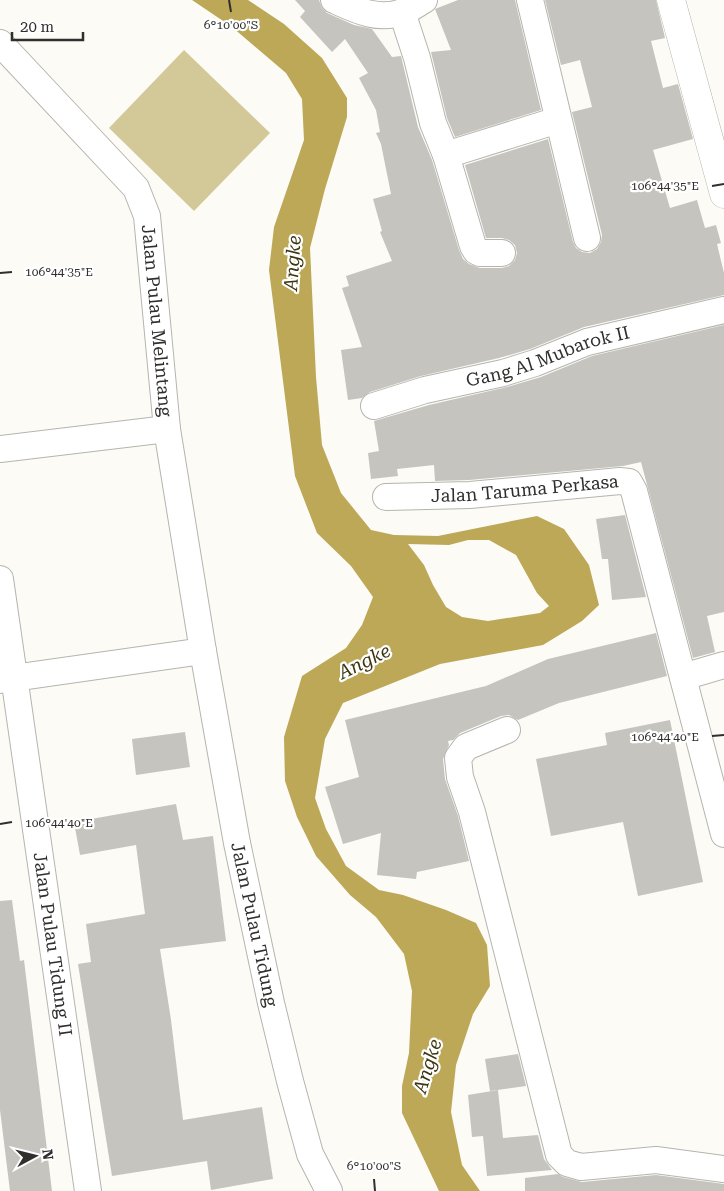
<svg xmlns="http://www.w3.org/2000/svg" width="724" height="1191" font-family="'Roboto Serif',serif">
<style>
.green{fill:#d3c897}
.water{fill:#bca857;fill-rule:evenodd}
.building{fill:#c5c4bf}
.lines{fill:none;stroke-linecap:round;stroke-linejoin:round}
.street-casing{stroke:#b5b4af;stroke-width:28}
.secondary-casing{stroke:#b5b4af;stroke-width:29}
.street{stroke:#fff;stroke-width:26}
.secondary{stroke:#fff;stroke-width:28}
.ticks{fill:none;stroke:#302f2e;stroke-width:2}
.labels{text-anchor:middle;stroke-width:4.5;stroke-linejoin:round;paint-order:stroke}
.street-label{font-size:18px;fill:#302f2e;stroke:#fff}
.water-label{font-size:19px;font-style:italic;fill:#3d3511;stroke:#fff}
.ticks-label{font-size:12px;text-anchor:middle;fill:#302f2e;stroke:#fff;stroke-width:4.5;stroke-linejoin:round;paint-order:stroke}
</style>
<rect width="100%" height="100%" fill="#fcfbf6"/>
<!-- green -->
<path class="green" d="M 184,50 L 270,133 L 194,211 L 109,128 Z"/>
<!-- water -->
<path class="water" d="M 192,0 L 248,0 L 284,24 L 322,58 L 347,98 L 347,117 L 325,189 L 310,248 L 316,377 L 322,445 L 341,493 L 371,530 L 394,535 L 438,536 L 537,516 L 564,529 L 589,565 L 599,605 L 582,621 L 543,645 L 440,664 L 343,703 L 325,739 L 315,798 L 326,829 L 346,866 L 379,890 L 403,895 L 446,910 L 476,923 L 487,945 L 490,986 L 473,1014 L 456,1065 L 451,1112 L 462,1165 L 480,1191 L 439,1191 L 402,1113 L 402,1086 L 409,1053 L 412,991 L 404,954 L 376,917 L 350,895 L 316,856 L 297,817 L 285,781 L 284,737 L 302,676 L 346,648 L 362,625 L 373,597 L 351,566 L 317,533 L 295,476 L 269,270 L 274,227 L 304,140 L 302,99 L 286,73 L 232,27 ZM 468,540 L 489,540 L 516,555 L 537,593 L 549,606 L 540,613 L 488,621 L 462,617 L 446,607 L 433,585 L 424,565 L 408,544 L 449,545 Z"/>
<!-- building -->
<path class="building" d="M 295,0 L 319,0 L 322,8 L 327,13 L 354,25 L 372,29 L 392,57 L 401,56 L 418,127 L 432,160 L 459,250 L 463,259 L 469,264 L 480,268 L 502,268 L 509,266 L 515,260 L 517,253 L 515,245 L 509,240 L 502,238 L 486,238 L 465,165 L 548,139 L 573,242 L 576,248 L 582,252 L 590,253 L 597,249 L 601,242 L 602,235 L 572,112 L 592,107 L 580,60 L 561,65 L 545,0 L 656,0 L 665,38 L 651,41 L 663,88 L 678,84 L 693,139 L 653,150 L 670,208 L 697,200 L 705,228 L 716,225 L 721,243 L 717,244 L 724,273 L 724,295 L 584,327 L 530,349 L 499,358 L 421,376 L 370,392 L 362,398 L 348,400 L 341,350 L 362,347 L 342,288 L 349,286 L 346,276 L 392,261 L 380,232 L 382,231 L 373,199 L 391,194 L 381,144 L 376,133 L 380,132 L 376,110 L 359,78 L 368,73 L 345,39 L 332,52 L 300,17 L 305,11 Z
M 458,0 L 515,0 L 541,110 L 455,137 L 447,118 L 431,52 L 451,50 L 435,9 Z
M 724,325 L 724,612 L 707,616 L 715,652 L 693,658 L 641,462 L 623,466 L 469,480 L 435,481 L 434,465 L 397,469 L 398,476 L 371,479 L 368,453 L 379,451 L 374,421 L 429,405 L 507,387 L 541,377 L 592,356 Z
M 625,515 L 646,597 L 612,600 L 608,559 L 602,559 L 596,519 Z
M 656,633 L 667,676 L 559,703 L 518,720 L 509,715 L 501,716 L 460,733 L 453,740 L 448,741 L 449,745 L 443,759 L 445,779 L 458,816 L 469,861 L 417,872 L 416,879 L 377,875 L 381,833 L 343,844 L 325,787 L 359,777 L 345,720 L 486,686 L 548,659 Z
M 670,720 L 703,882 L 638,896 L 623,822 L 551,836 L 536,759 L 607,745 L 605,733 Z
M 185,732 L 190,767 L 136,775 L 132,739 Z
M 176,804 L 183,840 L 213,836 L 226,941 L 160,949 L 171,1020 L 183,1120 L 262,1107 L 273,1179 L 211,1190 L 207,1161 L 112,1176 L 78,964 L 91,962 L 86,924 L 145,914 L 136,845 L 80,855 L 74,822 Z
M 12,900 L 20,961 L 24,960 L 52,1191 L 10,1191 L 0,1110 L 0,901 Z
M 518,1054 L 526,1086 L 490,1091 L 485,1059 Z
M 498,1090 L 503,1138 L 538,1135 L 544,1159 L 552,1170 L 487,1176 L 483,1136 L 472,1137 L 468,1095 Z
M 558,1174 L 563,1177 L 582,1182 L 656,1175 L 724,1184 L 724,1191 L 525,1191 L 525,1178 Z"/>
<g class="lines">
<defs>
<g id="street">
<path d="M 334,0 C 356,10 378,21 403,12 C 410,9 417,4 424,0"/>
<path d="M 530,0 L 587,238"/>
<path d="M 402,12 L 417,58 L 433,123 L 446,155 L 473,246 L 476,251 L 480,253 L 502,253"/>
<path id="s1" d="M 0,43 L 136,188 L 147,216 L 167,429 L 203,651 L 237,843 L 271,1003 L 290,1081 L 310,1154 L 329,1191"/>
<path d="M 446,155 L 558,120"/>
<path id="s2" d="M 374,406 L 425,390 L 503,373 L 535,363 L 587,342 L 724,310"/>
<path d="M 0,449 L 167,429"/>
<path id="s3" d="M 386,497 L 470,495 L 620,481 L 629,482 L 634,491 L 724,834"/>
<path id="s4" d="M 0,579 L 88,1191"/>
<path d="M 683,677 L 724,665"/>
<path d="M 0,680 L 203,651"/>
<path d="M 507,730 L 466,747 L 458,758 L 460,777 L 472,812 L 559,1155 L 567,1163 L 581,1167 L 656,1160 L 724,1169"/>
</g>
<path id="secondary" d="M 671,0 L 724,194"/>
</defs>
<!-- street casing -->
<use href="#street" class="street-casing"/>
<!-- secondary casing -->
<use href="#secondary" class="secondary-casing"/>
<!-- street -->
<use href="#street" class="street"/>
<!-- secondary -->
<use href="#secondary" class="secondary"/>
</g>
<!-- ticks -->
<path class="ticks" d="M 229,0 L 231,12M 712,186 L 724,184M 0,273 L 12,272M 712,736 L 724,735M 0,824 L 12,822M 374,1179 L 375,1191"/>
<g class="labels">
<!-- street labels -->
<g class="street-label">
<text dy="6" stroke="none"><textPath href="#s1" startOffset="334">Jalan Pulau Melintang</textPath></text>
<text dy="6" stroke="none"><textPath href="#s2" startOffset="181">Gang Al Mubarok II</textPath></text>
<text dy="6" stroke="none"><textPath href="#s3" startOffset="139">Jalan Taruma Perkasa</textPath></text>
<text dy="6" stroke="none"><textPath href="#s1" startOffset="946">Jalan Pulau Tidung</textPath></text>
<text dy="6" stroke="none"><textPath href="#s4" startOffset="369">Jalan Pulau Tidung II</textPath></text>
</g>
<!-- water labels -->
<g class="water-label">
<text transform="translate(292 263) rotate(-86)" y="7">Angke</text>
<text transform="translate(364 661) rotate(-26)" y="7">Angke</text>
<text transform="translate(427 1066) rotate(-73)" y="7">Angke</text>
</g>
</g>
<g class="ticks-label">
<text x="231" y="29">6°10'00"S</text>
<text x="665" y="190">106°44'35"E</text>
<text x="59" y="276">106°44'35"E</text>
<text x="665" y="741">106°44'40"E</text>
<text x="59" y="827">106°44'40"E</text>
<text x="374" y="1170">6°10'00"S</text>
</g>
<!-- north arrow -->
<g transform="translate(35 1156) rotate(83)" stroke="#ffffff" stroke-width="4" paint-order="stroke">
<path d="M0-4L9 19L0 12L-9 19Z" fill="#302f2e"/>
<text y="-8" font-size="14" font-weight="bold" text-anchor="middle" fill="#302f2e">N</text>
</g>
<!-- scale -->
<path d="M12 32v8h71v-8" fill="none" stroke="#302f2e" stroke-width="2.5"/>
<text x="20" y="32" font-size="15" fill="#302f2e" stroke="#ffffff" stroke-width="4" paint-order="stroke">20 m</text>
</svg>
